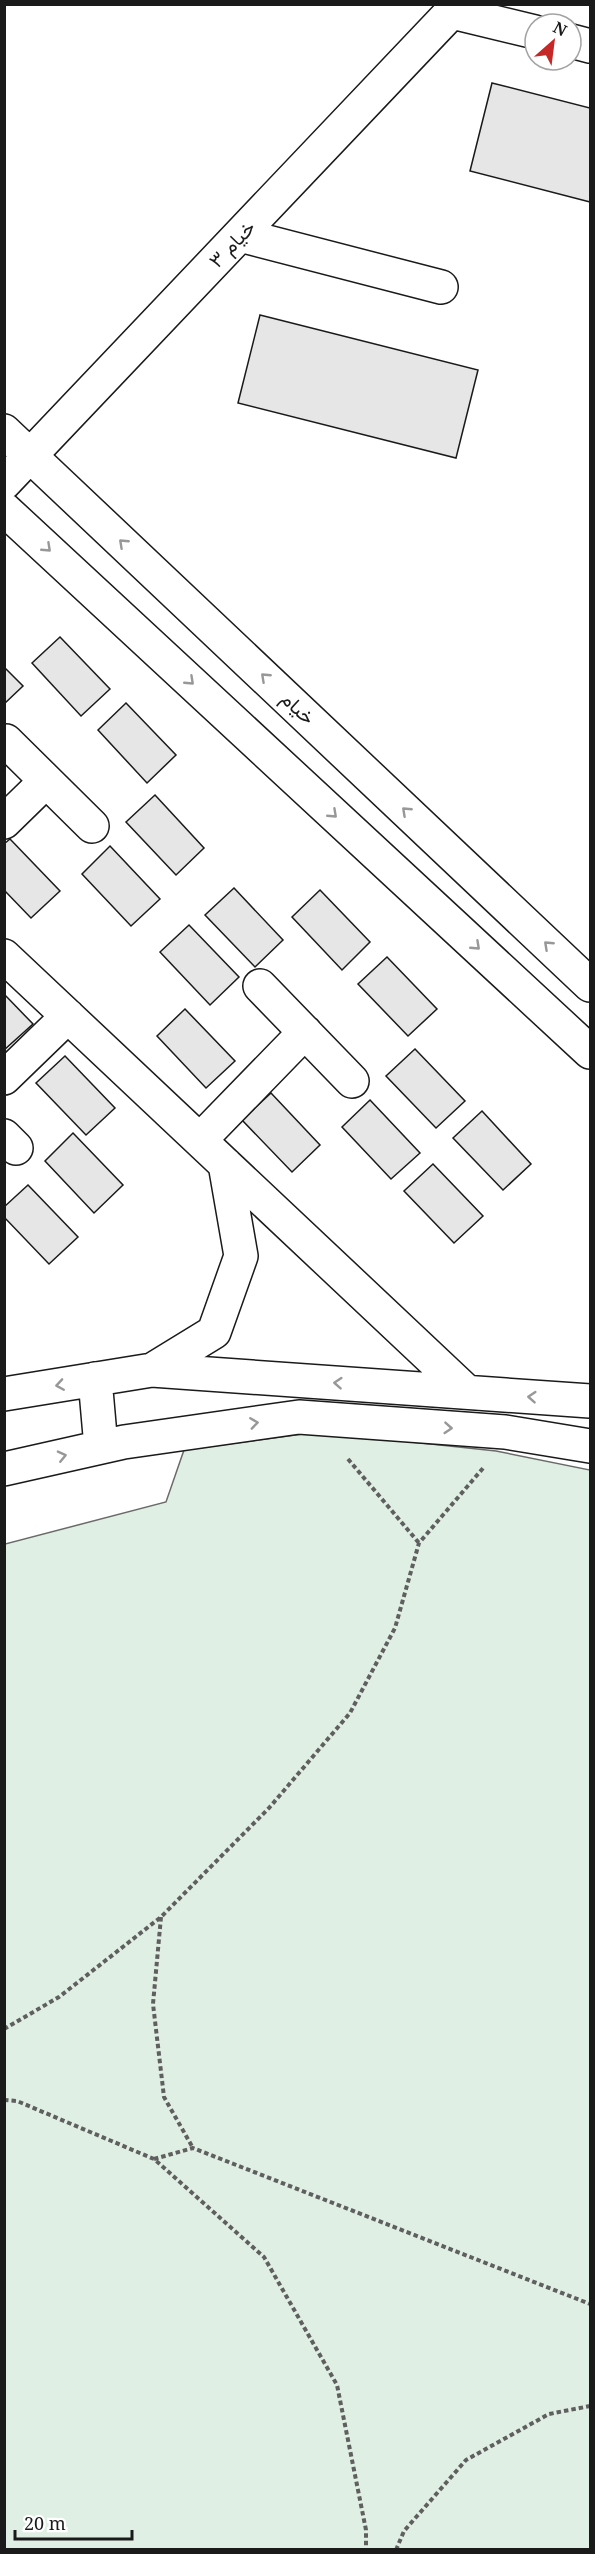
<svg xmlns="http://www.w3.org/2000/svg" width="595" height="2554" font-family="'Noto Serif',Vazirmatn,serif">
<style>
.green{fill:#e0efe3;stroke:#6a6a6a;stroke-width:1.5}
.building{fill:#e6e6e6;stroke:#1a1a1a;stroke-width:1.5}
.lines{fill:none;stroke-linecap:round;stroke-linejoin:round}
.minor-casing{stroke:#1a1a1a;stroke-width:36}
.path{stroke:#5f5f5f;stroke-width:4;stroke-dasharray:4.5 3;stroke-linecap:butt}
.minor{stroke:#fff;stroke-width:33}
.oneway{stroke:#989898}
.labels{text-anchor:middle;stroke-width:4.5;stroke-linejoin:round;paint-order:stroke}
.street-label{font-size:20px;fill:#1a1a1a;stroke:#fff}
</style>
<rect width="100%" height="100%" fill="#fff"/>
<!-- green -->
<path class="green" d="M 318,1432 L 496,1451 L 590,1470 L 590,2549 L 5,2550 L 5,1544 L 166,1502 L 184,1450 Z"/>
<!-- building -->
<path class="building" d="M 492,83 L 590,108 L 590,202 L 470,171 Z
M 260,315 L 478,370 L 456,458 L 238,403 Z
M 60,637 L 110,689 L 81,716 L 32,663 Z
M 4,667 L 23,686 L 4,704 Z
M 126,703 L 176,755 L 147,783 L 98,730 Z
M 155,795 L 204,848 L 176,875 L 126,822 Z
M 10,839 L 60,891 L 31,918 L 4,890 L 4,844 Z
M 110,846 L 160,899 L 131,926 L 82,874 Z
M 234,888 L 283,940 L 255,967 L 205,915 Z
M 320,890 L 370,942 L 342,970 L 292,917 Z
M 189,925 L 239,977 L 210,1005 L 160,952 Z
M 387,957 L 437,1009 L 408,1036 L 358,984 Z
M 4,994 L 33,1024 L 4,1050 Z
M 185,1009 L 235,1061 L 206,1088 L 157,1036 Z
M 415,1049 L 465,1101 L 436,1128 L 386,1076 Z
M 65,1056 L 115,1108 L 86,1135 L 36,1083 Z
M 271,1093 L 320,1145 L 292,1172 L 242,1120 Z
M 370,1100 L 420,1153 L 391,1179 L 342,1127 Z
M 482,1111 L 531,1164 L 503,1190 L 453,1138 Z
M 73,1133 L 123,1185 L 94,1213 L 45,1161 Z
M 433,1164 L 483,1216 L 454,1243 L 404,1191 Z
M 28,1185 L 78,1237 L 49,1264 L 4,1217 L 4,1207 Z"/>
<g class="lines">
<defs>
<path id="minor" d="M 452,12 L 535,32
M 571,41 L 590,46
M 240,235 L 441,287
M 4,431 L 590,985
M 4,483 L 459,4
M 4,509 L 590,1052
M 6,741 L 92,826
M 4,822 L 46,781
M 4,956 L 467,1392
M 260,986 L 352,1081
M 4,1078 L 68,1016
M 4,1136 L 16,1148
M 200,1140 L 305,1032
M 152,1370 L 214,1332 L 241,1256 L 225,1164
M 95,1379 L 101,1447
M 4,1394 L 152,1370 L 590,1401
M 4,1469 L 124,1442 L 299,1417 L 505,1432 L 590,1446"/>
</defs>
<!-- minor casing -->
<use href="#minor" class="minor-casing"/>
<!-- path -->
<path class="path" d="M 348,1459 L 419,1543
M 161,1917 L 153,2004 L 164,2097 L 193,2148
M 4,2029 L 59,1997 L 161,1917 L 269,1808 L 350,1713 L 395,1628 L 419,1543 L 484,1467
M 4,2100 L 17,2101 L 154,2159 L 264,2257 L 337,2385 L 366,2530 L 366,2550
M 154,2159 L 193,2148 L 590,2304
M 396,2550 L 404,2531 L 466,2460 L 549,2414 L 590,2406"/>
<!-- minor -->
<use href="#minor" class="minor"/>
</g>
<!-- one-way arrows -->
<defs><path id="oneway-chevron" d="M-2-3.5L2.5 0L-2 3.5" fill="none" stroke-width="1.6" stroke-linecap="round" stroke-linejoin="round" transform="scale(1.5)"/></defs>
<g class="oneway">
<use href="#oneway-chevron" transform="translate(123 543) rotate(-137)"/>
<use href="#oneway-chevron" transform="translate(47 548) rotate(43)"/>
<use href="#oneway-chevron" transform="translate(265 677) rotate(-137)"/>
<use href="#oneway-chevron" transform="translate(190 681) rotate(43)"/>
<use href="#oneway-chevron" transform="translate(406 811) rotate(-137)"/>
<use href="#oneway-chevron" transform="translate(333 814) rotate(43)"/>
<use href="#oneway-chevron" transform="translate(548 945) rotate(-137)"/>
<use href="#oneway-chevron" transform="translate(476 946) rotate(43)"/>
<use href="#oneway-chevron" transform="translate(338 1383) rotate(-176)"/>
<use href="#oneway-chevron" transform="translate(60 1385) rotate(171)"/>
<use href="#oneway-chevron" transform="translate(532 1397) rotate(-176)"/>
<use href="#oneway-chevron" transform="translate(254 1423) rotate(-8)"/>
<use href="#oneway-chevron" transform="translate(448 1428) rotate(4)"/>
<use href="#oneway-chevron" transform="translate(62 1456) rotate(-13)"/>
</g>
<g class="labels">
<!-- street labels -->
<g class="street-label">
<text transform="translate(232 244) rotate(-46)" y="7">خیام ۳</text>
<text transform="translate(298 708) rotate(43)" y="7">خیام</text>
</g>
</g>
<!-- border -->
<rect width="595" height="2554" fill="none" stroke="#1a1a1a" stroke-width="12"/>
<!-- north arrow -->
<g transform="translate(553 42) rotate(28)"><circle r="28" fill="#ffffff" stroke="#a3a3a3" stroke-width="1.5"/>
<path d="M0-4.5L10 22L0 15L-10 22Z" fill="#c62828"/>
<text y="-9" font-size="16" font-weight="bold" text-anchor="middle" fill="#1a1a1a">N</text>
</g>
<!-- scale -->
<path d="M15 2530v9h117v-9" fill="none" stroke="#1a1a1a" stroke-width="3"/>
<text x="24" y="2530" font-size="18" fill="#1a1a1a" stroke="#ffffff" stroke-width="4.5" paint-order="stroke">20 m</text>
</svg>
